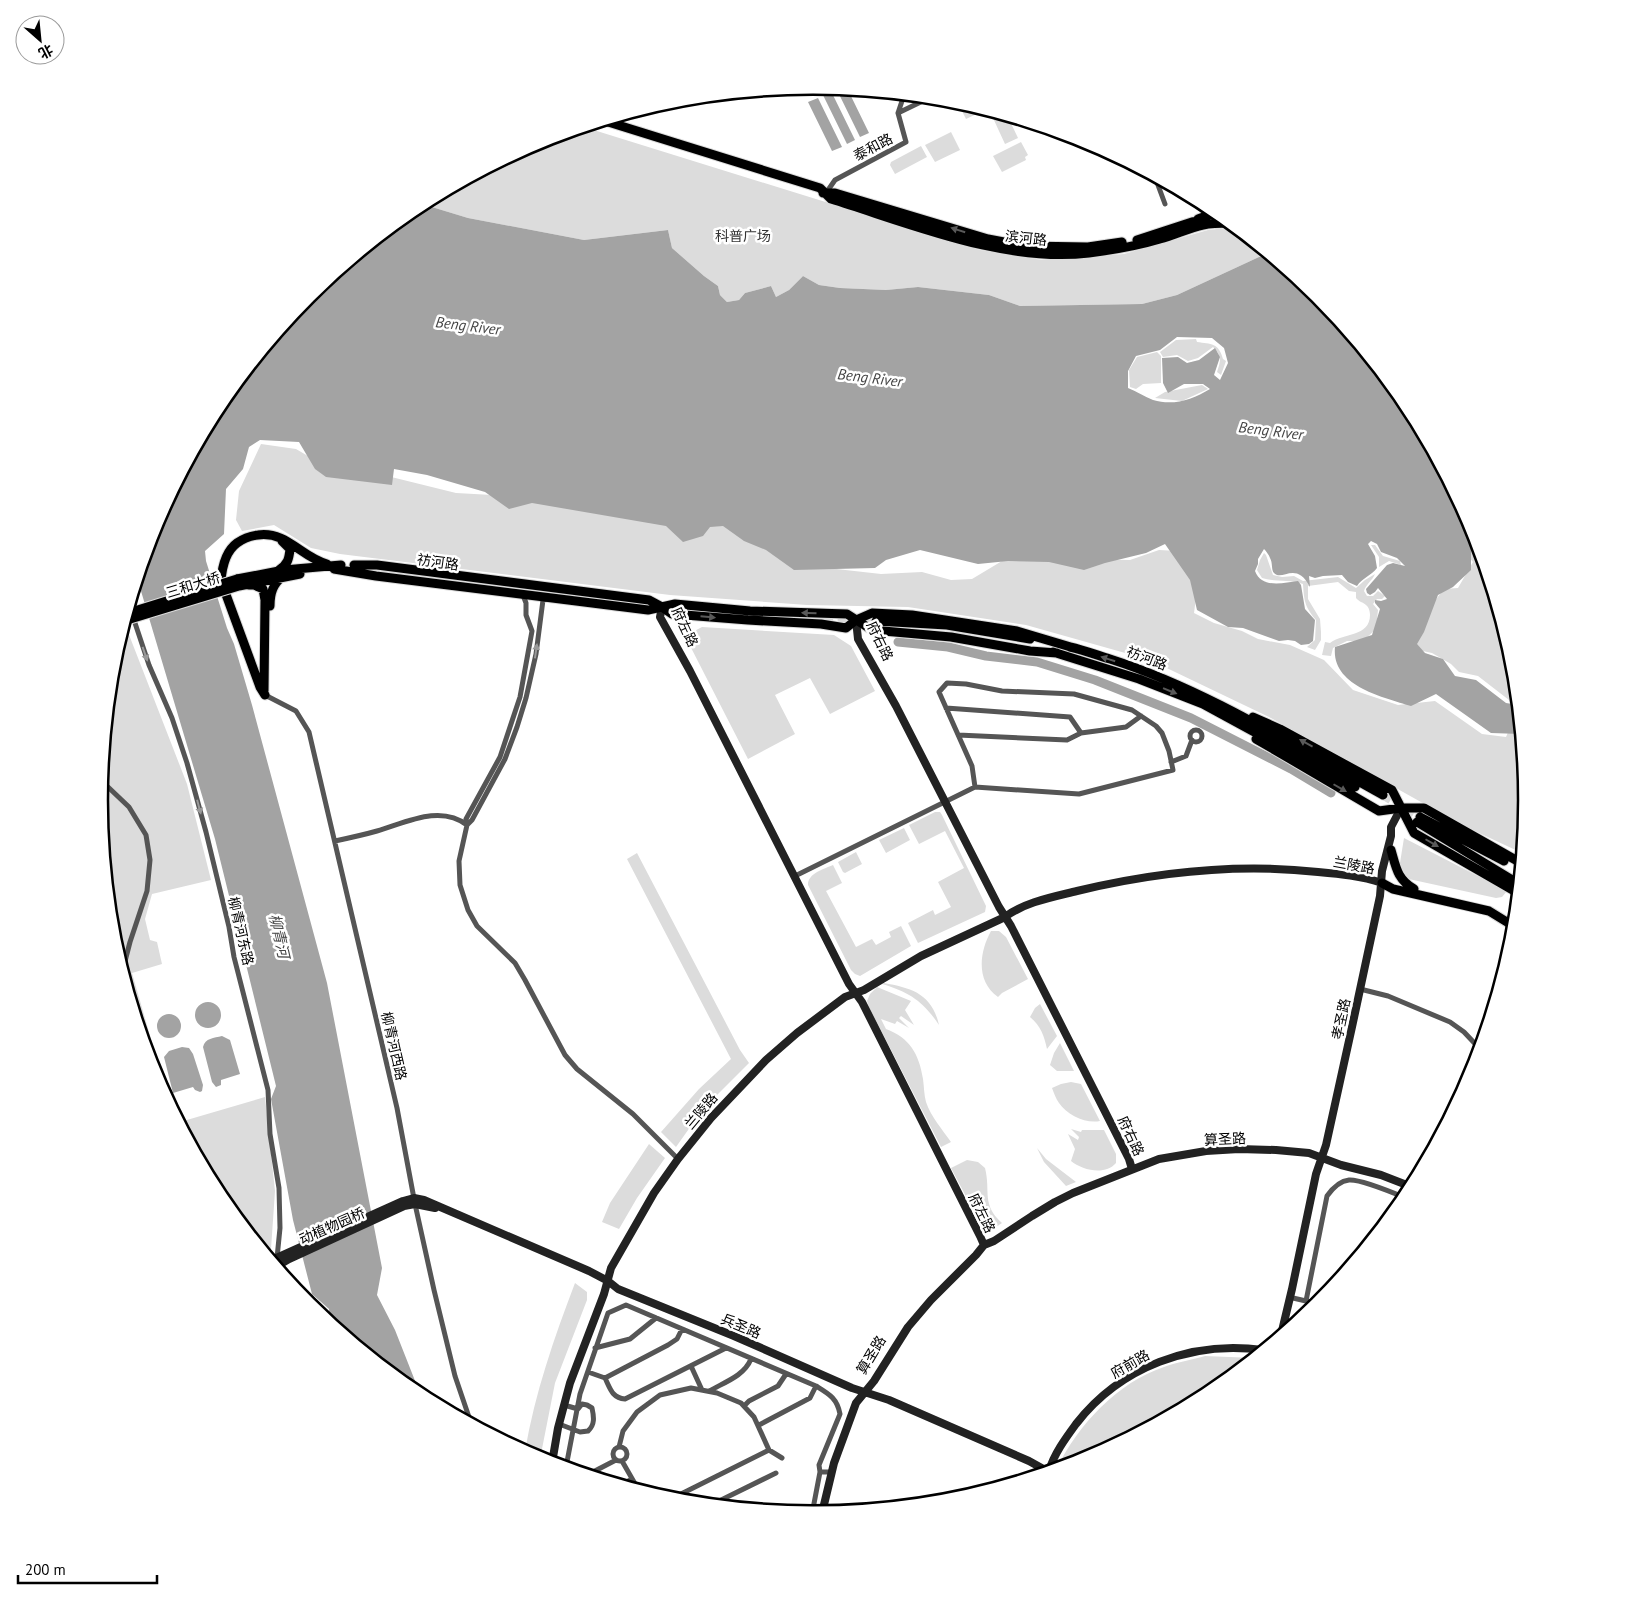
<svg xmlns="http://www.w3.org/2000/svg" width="1627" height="1600" font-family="'PT Sans','Noto Sans SC',sans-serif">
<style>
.green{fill:#dcdcdc}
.water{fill:#a3a3a3;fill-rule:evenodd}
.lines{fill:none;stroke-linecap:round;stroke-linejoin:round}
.river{stroke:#a3a3a3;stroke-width:9}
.primary-tunnel{stroke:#d9d9d9;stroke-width:9;stroke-dasharray:9 4.5;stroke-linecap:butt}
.primary-casing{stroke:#dbdbdb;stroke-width:11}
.street{stroke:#555;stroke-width:5}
.secondary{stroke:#222;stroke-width:8}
.primary{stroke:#000;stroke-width:9}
.primary-bridge-casing{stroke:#dbdbdb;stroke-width:11;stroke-linecap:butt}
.primary-bridge{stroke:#000;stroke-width:9}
.oneway{fill:#595959}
.oneway2{fill:#999}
.labels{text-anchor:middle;stroke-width:5;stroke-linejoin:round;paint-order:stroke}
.street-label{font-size:14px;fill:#000;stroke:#fff}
.park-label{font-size:14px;fill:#333;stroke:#fff}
.water-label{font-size:15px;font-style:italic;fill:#444;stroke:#fff}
.rim{fill:none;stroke:#000;stroke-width:2.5}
</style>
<rect width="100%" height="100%" fill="#fff"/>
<!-- green -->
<path class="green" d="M 959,102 L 985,110 L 966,119 L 958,103 Z
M 1001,115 L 1008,117 L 1018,138 L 1005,144 L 993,118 Z
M 584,127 L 980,250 L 1042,260 L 1124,254 L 1208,230 L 1235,227 L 1272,257 L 1259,257 L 1177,295 L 1142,304 L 1020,306 L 989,295 L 918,287 L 886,290 L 840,288 L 819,285 L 803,276 L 789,290 L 776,297 L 771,286 L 745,293 L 739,300 L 727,302 L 720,295 L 718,286 L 704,276 L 672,248 L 668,230 L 584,240 L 468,218 L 422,204 L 541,140 Z
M 951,132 L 960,150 L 935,162 L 925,145 Z
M 1021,142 L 1028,155 L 1025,157 L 1026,160 L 1002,172 L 993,156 Z
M 921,146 L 927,157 L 895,174 L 890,165 L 891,162 Z
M 1196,339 L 1197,342 C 1211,344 1219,343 1223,359 L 1226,361 L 1221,375 L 1217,372 C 1221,360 1222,356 1213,347 L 1198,358 L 1188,361 L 1177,355 L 1163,357 L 1160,352 L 1176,340 Z
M 1157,352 L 1161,356 L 1161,383 L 1143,384 L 1136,389 L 1130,387 L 1129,370 L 1137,357 Z
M 1202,385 L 1208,389 L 1182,401 L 1155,398 L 1165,392 Z
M 261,444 L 296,449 L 325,466 L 367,471 L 456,493 L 526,497 L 717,521 L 801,565 L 881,574 L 922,572 L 951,580 L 972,579 L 1007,558 L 1130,560 L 1159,550 L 1177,551 L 1197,590 L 1194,613 L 1214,623 L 1242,631 L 1258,639 L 1290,645 L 1324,660 L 1353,690 L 1398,705 L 1435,701 L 1482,734 L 1506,737 L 1512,723 L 1509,700 L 1478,676 L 1459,672 L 1451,664 L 1432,653 L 1418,650 L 1413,644 L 1423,616 L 1444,589 L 1458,588 L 1473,562 L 1468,556 L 1465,550 L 1475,540 L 1477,540 L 1514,661 L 1527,800 L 1522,853 L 1462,825 L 1269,717 L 1150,660 L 1026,625 L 908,607 L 807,605 L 670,595 L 340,554 L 311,548 L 274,525 L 242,531 L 236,520 L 239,491 Z
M 1371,545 L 1375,545 L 1383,556 L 1400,561 L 1401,565 L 1389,561 L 1379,567 L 1379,557 Z
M 1264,553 L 1266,555 L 1273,575 L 1282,577 L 1294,576 L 1303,581 L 1338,577 L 1356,588 L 1365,580 L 1375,574 C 1372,581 1366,584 1364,591 L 1367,596 L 1373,596 L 1378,591 L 1385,596 L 1382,599 L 1377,599 L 1373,604 L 1378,610 L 1376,629 L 1363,641 L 1347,641 L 1333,648 L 1331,656 L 1322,655 L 1325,642 L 1330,643 C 1343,633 1370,637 1370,615 C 1370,612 1369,607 1366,605 C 1363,602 1359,602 1356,598 L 1356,592 L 1349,591 L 1338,582 L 1308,586 L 1308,599 L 1320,619 L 1321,632 L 1321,640 L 1315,650 L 1307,647 L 1315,640 L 1316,620 C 1305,607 1304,601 1303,584 C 1289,579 1276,582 1262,578 L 1257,570 L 1260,560 Z
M 126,627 L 187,784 L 211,880 L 152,894 L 145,919 L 150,940 L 157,942 L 162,964 L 132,973 L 168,1098 L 154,1073 L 113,939 L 100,800 L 114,660 L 123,628 Z
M 702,627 L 834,635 L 851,646 L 875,691 L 830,714 L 810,678 L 775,695 L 795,734 L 748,759 L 685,636 Z
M 935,812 L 940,812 L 942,815 L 986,906 L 985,912 L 918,943 L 908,923 L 933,910 L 935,915 L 951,907 L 938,882 L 964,868 L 945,831 L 919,844 L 909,825 Z
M 904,828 L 910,840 L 886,853 L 879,840 Z
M 1404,838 L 1507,891 L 1502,897 L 1496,898 L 1404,878 L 1399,869 Z
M 856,852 L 862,864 L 845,873 L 843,872 L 838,862 Z
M 637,853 L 740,1050 L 749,1063 L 703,1109 L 676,1147 L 661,1132 L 699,1089 L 731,1059 L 627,859 Z
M 833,865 L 842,883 L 826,891 L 856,947 L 872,939 L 876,945 L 891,937 L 889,932 L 901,926 L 911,946 L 860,976 L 855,974 L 851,970 L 808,885 C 808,873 824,869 833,865 Z
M 991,931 L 999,931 L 1006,937 L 1028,979 L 1002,993 L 998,997 C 976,981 979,953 991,931 Z
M 884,983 C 912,988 932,994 939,1025 C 923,1001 909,992 882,984 Z
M 877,987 L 911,1001 L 905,1010 L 914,1025 L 901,1016 L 899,1018 L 909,1028 L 897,1021 L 895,1024 L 881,1019 L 886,1029 C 910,1038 919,1054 923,1079 C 924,1086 924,1095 926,1102 C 931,1117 942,1129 951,1142 L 941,1147 L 869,1007 L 867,1001 L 870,994 Z
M 1040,1004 L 1057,1036 L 1047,1049 C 1044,1036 1041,1026 1030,1017 L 1035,1008 Z
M 1060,1043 L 1074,1071 L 1057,1071 L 1050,1065 L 1054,1053 Z
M 1071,1082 L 1081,1084 L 1100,1121 C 1086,1124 1067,1115 1059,1103 C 1056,1099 1054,1093 1052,1088 L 1061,1084 Z
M 265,1097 L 275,1191 L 271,1249 L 265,1252 L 220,1196 L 180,1122 Z
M 1071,1129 L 1081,1132 L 1082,1130 L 1104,1130 L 1116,1154 L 1116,1163 C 1105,1176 1082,1170 1071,1161 L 1075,1149 L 1068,1134 L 1078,1140 L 1079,1137 Z
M 649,1144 L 665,1158 L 637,1198 L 619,1229 L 602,1222 L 610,1203 Z
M 1037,1148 L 1046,1159 L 1076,1182 L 1066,1186 L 1044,1162 Z
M 967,1160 L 978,1162 L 985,1168 C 991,1192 981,1204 1002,1223 C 996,1227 992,1230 985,1229 L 980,1223 L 951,1168 Z
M 575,1283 L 587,1292 L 587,1300 L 555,1383 L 540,1459 L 525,1451 C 535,1393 554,1338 575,1283 Z
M 1205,1356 L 1254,1358 L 1210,1394 L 1086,1460 L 1057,1468 C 1078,1425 1118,1382 1164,1367 C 1177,1362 1191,1360 1205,1356 Z"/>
<!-- water -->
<path class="water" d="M 836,88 L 848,90 L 869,133 L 860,137 Z
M 831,91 L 855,140 L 847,144 L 823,95 Z
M 818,98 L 842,147 L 832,151 L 808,102 Z
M 422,204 L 468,218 L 584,240 L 668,230 L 672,248 L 704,276 L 718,286 L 720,295 L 727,302 L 739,300 L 745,293 L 771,286 L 776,297 L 789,290 L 803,276 L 819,285 L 840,288 L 886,290 L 918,287 L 989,295 L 1020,306 L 1142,304 L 1177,295 L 1259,257 L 1272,257 L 1318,296 L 1407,404 L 1473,527 L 1478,542 L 1471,542 L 1471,570 L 1453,587 L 1438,595 L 1424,632 L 1417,644 L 1425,653 L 1443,659 L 1455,676 L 1476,680 L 1506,703 L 1518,705 L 1521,734 L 1491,733 L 1436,694 L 1411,706 C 1383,697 1331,686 1335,647 L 1372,635 L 1380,609 L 1375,603 L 1375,600 L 1381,601 L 1387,599 L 1378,588 L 1375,592 L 1370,595 L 1367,593 L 1366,589 L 1387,565 L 1393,563 L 1405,566 L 1397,558 L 1381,552 L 1377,544 L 1371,541 L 1368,544 L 1375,556 L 1377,568 C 1371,576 1362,578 1357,586 L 1348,582 L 1342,575 L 1323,576 L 1315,578 L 1309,576 L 1310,587 C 1296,560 1282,582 1274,573 C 1271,570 1273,563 1270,558 C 1269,555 1266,551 1264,549 L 1258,559 L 1258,564 L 1255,571 C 1262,589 1283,583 1298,581 L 1301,585 L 1305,609 L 1315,620 L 1313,641 L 1309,644 L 1301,645 L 1295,641 L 1288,640 L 1279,641 L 1243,628 L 1228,627 L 1197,610 L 1190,580 L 1165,544 L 1146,553 L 1105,563 L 1084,570 L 1049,562 L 1008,561 L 978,564 L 920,550 L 886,560 L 875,568 L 794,570 L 766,550 L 744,541 L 723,526 L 710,527 L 703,536 L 683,542 L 666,526 L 532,503 L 509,509 L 485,492 L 427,475 L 394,469 L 392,485 L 326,477 L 315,469 L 299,442 L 260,440 L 249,447 L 243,469 L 226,489 L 224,534 L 205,551 L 206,561 L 227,628 L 234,644 L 252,705 L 327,983 L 382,1268 L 377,1295 L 395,1330 L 421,1396 L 330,1322 L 329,1309 L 312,1294 L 293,1220 L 271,1099 L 276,1086 L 215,839 L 138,581 L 154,527 L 220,403 L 309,295 ZM 1177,337 L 1212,338 L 1224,348 L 1228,363 L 1220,380 L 1214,375 L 1220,357 L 1215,348 L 1199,360 L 1187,363 L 1178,357 L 1162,358 L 1163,383 L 1168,393 L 1184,384 L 1203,384 L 1210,389 C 1192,400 1173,406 1153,400 C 1145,397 1136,391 1128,388 L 1128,371 L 1136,356 L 1160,350 Z
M195 1015a13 13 0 1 1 26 0a13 13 0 1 1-26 0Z
M157 1026a12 12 0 1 1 24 0a12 12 0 1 1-24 0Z
M 222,1036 L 230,1040 L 240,1074 L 221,1080 L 221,1085 L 216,1087 L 212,1082 L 203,1047 C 205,1038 214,1038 222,1036 Z
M 182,1047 L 189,1048 L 193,1054 L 203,1085 L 202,1091 L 200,1092 L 195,1090 L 193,1087 L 173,1093 L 164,1057 L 169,1051 Z"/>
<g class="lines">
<!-- river -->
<path class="river" d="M 898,642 L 948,647 L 986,656 L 1037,662 L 1095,680 L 1191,718 L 1291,769 L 1331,793"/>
<!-- primary-tunnel -->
<path class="primary-tunnel" d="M 824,621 L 876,624
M 1383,795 L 1420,817"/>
<defs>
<path id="primary" d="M 605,121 L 820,188 L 831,199 C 912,224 1004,263 1089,253 C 1113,250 1137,246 1160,239 C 1175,235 1189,228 1203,225 C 1212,223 1221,223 1230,223
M 823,193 L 835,193 L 988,239 L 1025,246 L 1088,247 L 1122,242
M 1198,219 L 1217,212
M 1137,240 L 1192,222 L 1204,220
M 354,565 L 377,565 L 649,600 L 662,607 L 672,614 L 748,620 L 821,624 L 846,628 L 856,620 L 872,613 L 912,615 L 1017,631 L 1074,648
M 334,569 L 376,576 L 648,610 L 675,604 L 750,611 L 847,614 L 872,630 L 951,637 L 1030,651 L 1057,653
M 279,570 C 288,564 289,559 290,549 L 282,541
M 237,579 L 284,570 L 341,565
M 249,585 L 254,585 L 263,589 L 265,600 L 264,691
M 239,586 L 300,574
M 270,606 C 270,593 273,584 283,576
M 876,621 L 947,625 L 1030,639
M 1070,647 C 1083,650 1097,655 1110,659 C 1207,690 1294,746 1383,795
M 1053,652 L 1139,679 L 1203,704 L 1355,787
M 265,695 L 260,687 L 221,581 C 222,568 226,551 237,543 C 244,538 249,536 258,535 C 287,531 301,557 327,564
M 1253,717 L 1280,729 L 1392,790 L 1414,833 L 1518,893
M 1256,739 L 1379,811 L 1401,808 L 1424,808 L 1521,863
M 1420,817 L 1504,861
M 1417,822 L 1519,884
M 1391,850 C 1396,867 1397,879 1414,889
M 1382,883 L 1393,889 L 1489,911 L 1515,927"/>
</defs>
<!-- primary casing -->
<use href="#primary" class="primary-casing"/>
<!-- street -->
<path class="street" d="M 898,113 L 904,95
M 1155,177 L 1165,204
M 826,193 L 835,180 L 906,142 L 898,113 L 929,98
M 523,595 L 526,603 L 526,615 L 532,631 L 520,697 L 500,757 L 466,819 L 467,825 L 459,861 L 460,885 L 468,910 L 477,926 L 515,963 L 525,980 L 565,1055 L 577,1069 L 633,1114 L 678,1159
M 130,608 L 149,665 L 172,718 L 187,763 L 206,832 L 229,927 L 234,957 L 268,1090 L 270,1134 L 279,1188 L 280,1228 L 277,1258 L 280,1269
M 265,695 L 296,711 L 309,732 L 397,1108 L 415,1204 L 434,1290 L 455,1376 L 471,1423
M 946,708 L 1070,717 L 1081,733
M1190 736a6 6 0 1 1 12 0a6 6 0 1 1-12 0Z
M 958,735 L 1067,740 L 1081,733 L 1126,727 L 1141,716
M 1171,762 L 1186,756 L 1192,740
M 101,784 L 108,787 L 129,807 L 146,835 L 150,860 L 147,891 L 130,942 L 123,969
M 467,825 L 472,820 L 505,759 L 517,727 L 526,698 L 536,654 L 543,600 L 547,599
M 335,841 C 349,838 363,835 377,831 C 405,823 440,804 467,825
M 795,876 L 975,787 L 1079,794 L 1173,770 L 1169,751 L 1162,733 L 1156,726 L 1132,710 L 1074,694 L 1002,691 L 966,684 L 947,683 L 939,692 L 972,766 L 975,787
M 1360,989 L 1388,996 L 1450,1022 L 1464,1032 L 1480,1049
M 1293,1298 L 1306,1301 L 1327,1196 C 1332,1189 1339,1181 1349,1180 C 1360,1179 1394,1193 1406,1198
M 1306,1301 L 1319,1304
M 595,1348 L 630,1339 L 656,1318
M 691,1366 L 702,1390
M 588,1372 L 605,1378 C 610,1388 612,1398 625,1399 L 726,1348
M 605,1378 L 668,1345 L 677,1339 L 682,1329
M 709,1391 C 725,1382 744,1376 751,1359
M 744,1406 L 749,1401 L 778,1386 L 786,1374
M 559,1424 L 580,1432 L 588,1431 C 595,1425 594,1417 592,1408 L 587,1405 L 582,1404 L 578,1409 L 564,1405
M 759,1425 L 810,1398 L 816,1386
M 619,1447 L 623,1431 L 637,1412 L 660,1395 L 691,1388 L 717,1393 L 741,1403 L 754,1417 L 769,1450 L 782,1458
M613 1454a7 7 0 1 1 14 0a7 7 0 1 1-14 0Z
M 622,1461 L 638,1489
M 566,1467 L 580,1394 L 608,1313 L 626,1305 L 816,1386 C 829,1394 837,1398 840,1414 L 819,1465 L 820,1472
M 589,1474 L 616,1460
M 623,1484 L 632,1479
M 671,1499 L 769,1450
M 713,1504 L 776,1473
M 812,1514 L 820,1472 L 832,1472"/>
<!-- secondary -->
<path class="secondary" d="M 662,607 L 660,617 L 690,671 L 849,984 L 862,1002 L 980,1236 L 984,1245
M 856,620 L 858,639 L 896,706 L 999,907 L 1011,926 L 1129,1159 L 1132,1169
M 272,1260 L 403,1201 L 414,1198 L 424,1200 L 589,1271 L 608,1281 L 618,1289 L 734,1336 L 852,1388 L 889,1400 L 1029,1461 L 1047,1471
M 277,1266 L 289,1259 L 404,1206 L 415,1204 L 435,1208
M 1281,1335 L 1292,1289 L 1316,1174 L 1326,1145 L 1352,1027 L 1380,896 L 1382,871 L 1391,836 L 1391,827 L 1401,808
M 552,1463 L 558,1428 L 570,1383 L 604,1294 L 611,1268 L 654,1193 L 678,1159 L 711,1118 L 766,1060 L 797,1033 L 845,997 L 864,990 L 921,956 L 1005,917 C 1025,902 1053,897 1077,891 C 1156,872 1237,863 1318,872 C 1340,874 1361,876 1382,883
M 1049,1471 C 1054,1454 1065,1439 1076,1424 C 1120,1367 1192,1340 1263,1350
M 822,1513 L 834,1463 L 856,1403 L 874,1381 L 908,1327 L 931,1300 L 976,1255 L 984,1245 L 994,1241 L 1032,1216 L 1055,1202 L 1073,1193 L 1159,1159 L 1206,1151 L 1239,1149 L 1276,1150 L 1309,1153 L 1341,1165 L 1381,1175 L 1412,1187"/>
<!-- primary -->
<use href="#primary" class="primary"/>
<defs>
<path id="primary-bridge" d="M 128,613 L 237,579
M 127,620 L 239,586"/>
</defs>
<!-- primary-bridge casing -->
<use href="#primary-bridge" class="primary-bridge-casing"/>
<!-- primary-bridge -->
<use href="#primary-bridge" class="primary-bridge"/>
</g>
<!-- one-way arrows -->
<defs><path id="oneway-solid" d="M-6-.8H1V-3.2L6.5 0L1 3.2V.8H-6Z" transform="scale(1.25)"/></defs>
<g class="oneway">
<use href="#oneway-solid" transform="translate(958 230) rotate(-163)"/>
<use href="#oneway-solid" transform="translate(809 613) rotate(-178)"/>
<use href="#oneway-solid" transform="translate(708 617) rotate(5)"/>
<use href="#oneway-solid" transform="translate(1108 659) rotate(-163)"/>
<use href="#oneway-solid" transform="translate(1170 691) rotate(22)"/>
<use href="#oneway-solid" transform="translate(1306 743) rotate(-151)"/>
<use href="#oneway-solid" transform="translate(1340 788) rotate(30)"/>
<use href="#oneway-solid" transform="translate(1432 843) rotate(30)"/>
</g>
<g class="oneway2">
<use href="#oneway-solid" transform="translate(536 651) rotate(-82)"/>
<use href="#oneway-solid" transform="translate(145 654) rotate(71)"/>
<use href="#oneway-solid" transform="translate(199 807) rotate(75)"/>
</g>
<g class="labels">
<!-- street labels -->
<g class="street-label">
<text transform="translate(873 147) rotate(-28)" y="5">泰和路</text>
<text transform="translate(1026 238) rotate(6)" y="5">滨河路</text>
<text transform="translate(438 562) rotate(8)" y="5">祊河路</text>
<text transform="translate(193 585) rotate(-17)" y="5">三和大桥</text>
<text transform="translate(685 627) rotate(65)" y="5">府左路</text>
<text transform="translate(880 641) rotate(64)" y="5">府右路</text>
<text transform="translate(1147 658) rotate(21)" y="5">祊河路</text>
<text transform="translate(1354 865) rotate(10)" y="5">兰陵路</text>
<text transform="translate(241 931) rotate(77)" y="5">柳青河东路</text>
<text transform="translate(1341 1019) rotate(-78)" y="5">孝圣路</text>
<text transform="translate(394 1046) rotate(77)" y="5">柳青河西路</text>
<text transform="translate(701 1111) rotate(-50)" y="5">兰陵路</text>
<text transform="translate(1131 1136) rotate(65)" y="5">府右路</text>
<text transform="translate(1225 1139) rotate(-3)" y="5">算圣路</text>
<text transform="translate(982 1213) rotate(64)" y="5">府左路</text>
<text transform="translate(332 1226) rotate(-24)" y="5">动植物园桥</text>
<text transform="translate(741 1326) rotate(23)" y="5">兵圣路</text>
<text transform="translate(871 1355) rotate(-59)" y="5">算圣路</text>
<text transform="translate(1130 1364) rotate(-30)" y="5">府前路</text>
</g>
<!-- park labels -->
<g class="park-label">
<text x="743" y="241">科普广场</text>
</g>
<!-- water labels -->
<g class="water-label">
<text transform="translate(468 326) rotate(7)" y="5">Beng River</text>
<text transform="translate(870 378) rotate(7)" y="5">Beng River</text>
<text transform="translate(1271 431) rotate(7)" y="5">Beng River</text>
<text transform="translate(279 936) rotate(77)" y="5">柳青河</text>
</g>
</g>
<!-- crop -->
<path d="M0 0H1627V1600H0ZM108 800a705 705 0 1 1 1410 0a705 705 0 1 1-1410 0Z" fill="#fff" fill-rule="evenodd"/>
<path class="rim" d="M108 800a705 705 0 1 1 1410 0a705 705 0 1 1-1410 0Z"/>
<!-- north arrow -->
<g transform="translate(40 40) rotate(153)"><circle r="24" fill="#ffffff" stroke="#999999"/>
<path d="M0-4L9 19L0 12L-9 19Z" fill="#000000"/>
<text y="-8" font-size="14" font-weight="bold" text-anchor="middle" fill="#000000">北</text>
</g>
<!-- scale -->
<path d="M18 1575v8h139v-8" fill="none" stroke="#000000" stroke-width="2.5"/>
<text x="25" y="1575" font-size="15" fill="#000000" stroke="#ffffff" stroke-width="4" paint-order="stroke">200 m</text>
</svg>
